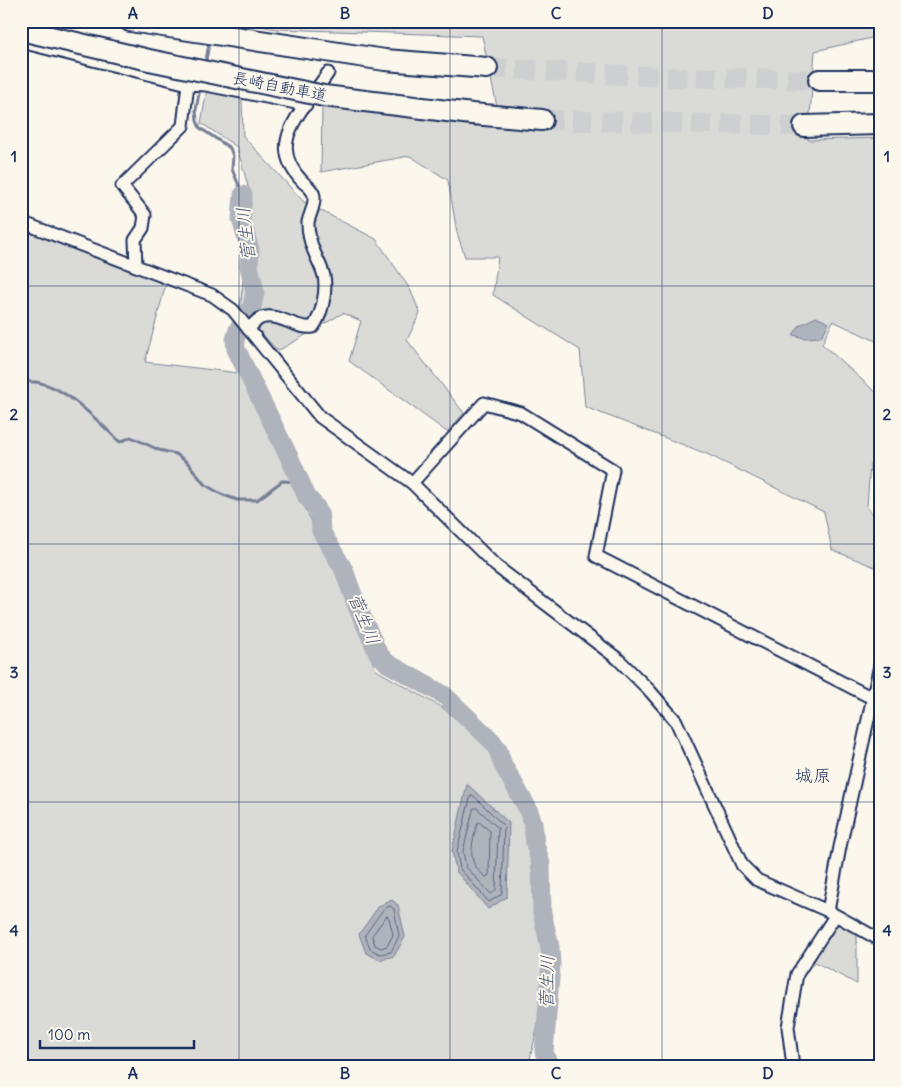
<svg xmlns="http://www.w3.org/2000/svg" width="901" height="1087" font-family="Delius,'Klee One',sans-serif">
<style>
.green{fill:#dadad7;stroke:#7a849a}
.water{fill:#afb3bb;stroke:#747e96}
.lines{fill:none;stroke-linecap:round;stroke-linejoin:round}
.shore{stroke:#566483;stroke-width:1}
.stream{stroke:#747e96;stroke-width:3}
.river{stroke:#afb3bb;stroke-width:19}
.motorway-tunnel{stroke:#cecfd0;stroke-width:20;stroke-dasharray:20 10;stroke-linecap:butt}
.minor-casing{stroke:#1b2f5e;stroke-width:15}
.motorway-casing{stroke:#1b2f5e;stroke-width:24}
.minor{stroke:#fbf7ec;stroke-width:11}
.motorway{stroke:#fbf7ec;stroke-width:20}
.motorway-bridge-casing{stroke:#1b2f5e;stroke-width:24;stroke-linecap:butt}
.motorway-bridge{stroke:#fbf7ec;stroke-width:20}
.grid{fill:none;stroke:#1b2f5e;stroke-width:1;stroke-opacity:0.55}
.labels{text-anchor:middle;stroke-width:4;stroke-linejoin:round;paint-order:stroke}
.street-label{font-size:16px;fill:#1b2f5e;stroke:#fbf7ec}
.water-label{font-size:18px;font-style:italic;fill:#47577a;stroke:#fbf7ec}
.neighbourhood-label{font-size:18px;fill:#1b2f5e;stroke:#fbf7ec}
.neatline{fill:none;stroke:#1b2f5e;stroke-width:2}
.grid-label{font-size:16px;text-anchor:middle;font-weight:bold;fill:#1b2f5e}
</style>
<rect width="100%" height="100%" fill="#fbf7ec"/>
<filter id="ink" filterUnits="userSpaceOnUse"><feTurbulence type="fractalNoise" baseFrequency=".02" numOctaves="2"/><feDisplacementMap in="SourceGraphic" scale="10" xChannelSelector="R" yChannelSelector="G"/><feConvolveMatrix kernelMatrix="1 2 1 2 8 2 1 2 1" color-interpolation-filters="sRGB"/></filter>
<g filter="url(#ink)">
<!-- green -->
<path class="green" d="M 233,21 L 880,21 L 880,36 L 815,51 L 808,140 L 880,138 L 880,343 L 833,321 L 822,344 L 880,396 L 880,463 L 870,464 L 867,507 L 880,522 L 880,569 L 832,550 L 824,512 L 707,454 L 585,407 L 580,350 L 493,295 L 498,257 L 465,257 L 457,233 L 448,180 L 410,156 L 321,172 L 322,105 L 501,126 L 482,36 L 276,29 Z
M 207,89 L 242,98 L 243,136 L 304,202 L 376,239 L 410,289 L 420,313 L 407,340 L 464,413 L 447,432 L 349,361 L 361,321 L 343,313 L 278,351 L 240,310 L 251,197 L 237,147 L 201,123 Z
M 21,227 L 166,284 L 145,362 L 239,373 L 333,565 L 376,670 L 443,708 L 484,743 L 527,823 L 546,991 L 529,1063 L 531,1066 L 21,1066 Z
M 836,921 L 857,934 L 857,984 L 811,960 Z"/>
<!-- water -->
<path class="water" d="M 816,317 L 829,323 L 821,337 L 804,338 L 793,335 L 800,325 Z
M 467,784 L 509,823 L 507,897 L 488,909 L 456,871 L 452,851 Z
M 392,900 L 398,905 L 405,937 L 394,956 L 380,960 L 366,953 L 359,934 L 379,906 Z"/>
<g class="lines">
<!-- shore -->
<path class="shore" d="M 471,796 L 474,796 L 504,826 L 502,894 L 489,902 L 460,869 L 457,852 Z
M 474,808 L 477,808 L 498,828 L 496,890 L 491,894 L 466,867 L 463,852 Z
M 479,822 L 490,831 L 489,875 L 486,877 C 465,862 472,845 477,824 Z
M 390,906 L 394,909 L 399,936 L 391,952 L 380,954 L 370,949 L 365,935 L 382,911 Z
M 387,916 L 389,918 L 393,935 L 387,946 L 381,948 L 375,945 L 372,936 Z"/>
<!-- stream -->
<path class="stream" d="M 205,65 L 210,39
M 200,88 L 196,110 L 197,121 L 200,128 L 230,148 L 233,156 L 232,169 L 243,195
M 21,383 C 55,373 97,421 120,442 L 131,437 L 159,450 L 176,454 L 188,463 L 204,484 L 221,494 L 237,500 L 257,500 L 282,481 L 300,482"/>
<!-- river -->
<path class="river" d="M 243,195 L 241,219 L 250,250 L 249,266 L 255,292 L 252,307 L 238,330 L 235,340 L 236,349 L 291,461 L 307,497 L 316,507 L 320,516 L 321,531 L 344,570 L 356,604 L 378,653 L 387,663 L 444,695 L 492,741 L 498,750 L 503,765 L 528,809 L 533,823 L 535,844 L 541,864 L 542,913 L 550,947 L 551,965 L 544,1052 L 550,1066"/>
<!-- motorway-tunnel -->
<path class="motorway-tunnel" d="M 487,68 L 668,77 L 819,80
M 542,120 L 804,126"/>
<defs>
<path id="minor" d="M 21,42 L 188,84 L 183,126 L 122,186 L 145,215 L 143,228 L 135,240 L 136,266
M 188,84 L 206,85 L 306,105
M 21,222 L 212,295 L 233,310 L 320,417 L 412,483 L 496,566 L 618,659 L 650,691 L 676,721 L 742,865 L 757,880 L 828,911 L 880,940
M 248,329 C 252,326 256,320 261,318 C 279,312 296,330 313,327 C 322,315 327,291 324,276 C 320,261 310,249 309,233 C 308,230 308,225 308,222 C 310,213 315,206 314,196 C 313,189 307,186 303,182 C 292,171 284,156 287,141 C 290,120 316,91 328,73
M 412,483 L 484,403 L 521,413 L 613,470 L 596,556 L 880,702
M 828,911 L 840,847 L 880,665
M 793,1066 L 788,1027 L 797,974 L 835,916"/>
<path id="motorway" d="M 130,21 L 385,60 L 487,68
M 819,80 L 880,80
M 324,96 L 472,114 L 542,120
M 804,126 L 880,124"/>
</defs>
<!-- minor casing -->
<use href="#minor" class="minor-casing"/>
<!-- motorway casing -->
<use href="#motorway" class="motorway-casing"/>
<!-- minor -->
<use href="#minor" class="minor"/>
<!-- motorway -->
<use href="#motorway" class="motorway"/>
<defs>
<path id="motorway-bridge" d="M 21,30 L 149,60 L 324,96"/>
</defs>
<!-- motorway-bridge casing -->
<use href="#motorway-bridge" class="motorway-bridge-casing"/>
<!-- motorway-bridge -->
<use href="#motorway-bridge" class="motorway-bridge"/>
</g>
</g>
<!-- grid -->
<path class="grid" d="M 239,21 L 239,1066M 450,21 L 450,1066M 662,21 L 662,1066M 21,286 L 880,286M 21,544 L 880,544M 21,802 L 880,802"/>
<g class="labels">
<!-- street labels -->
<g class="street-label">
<text transform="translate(280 86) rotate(11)" y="6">長崎自動車道</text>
</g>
<!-- water labels -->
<g class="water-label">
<text transform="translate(246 234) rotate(-96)" y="6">菅生川</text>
<text transform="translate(364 619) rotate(68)" y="6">菅生川</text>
<text transform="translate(547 982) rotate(-89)" y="6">菅生川</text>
</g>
<!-- neighbourhood labels -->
<g class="neighbourhood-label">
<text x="813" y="782">城原</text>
</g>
</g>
<!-- margin -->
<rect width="901" height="1087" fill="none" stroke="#fbf7ec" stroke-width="55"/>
<!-- scale -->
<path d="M40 1040v8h154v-8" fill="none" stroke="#1b2f5e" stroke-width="2.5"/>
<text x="48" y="1040" font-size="15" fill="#1b2f5e" stroke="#fbf7ec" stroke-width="4" paint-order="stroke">100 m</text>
<rect x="28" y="28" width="846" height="1032" class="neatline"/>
<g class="grid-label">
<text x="133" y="19">A</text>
<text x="345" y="19">B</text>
<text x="556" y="19">C</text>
<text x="768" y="19">D</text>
<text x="14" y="162">1</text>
<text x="887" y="162">1</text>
<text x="14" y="420">2</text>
<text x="887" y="420">2</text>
<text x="14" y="678">3</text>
<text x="887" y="678">3</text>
<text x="14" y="936">4</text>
<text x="887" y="936">4</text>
<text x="133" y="1079">A</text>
<text x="345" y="1079">B</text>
<text x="556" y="1079">C</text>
<text x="768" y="1079">D</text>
</g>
</svg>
